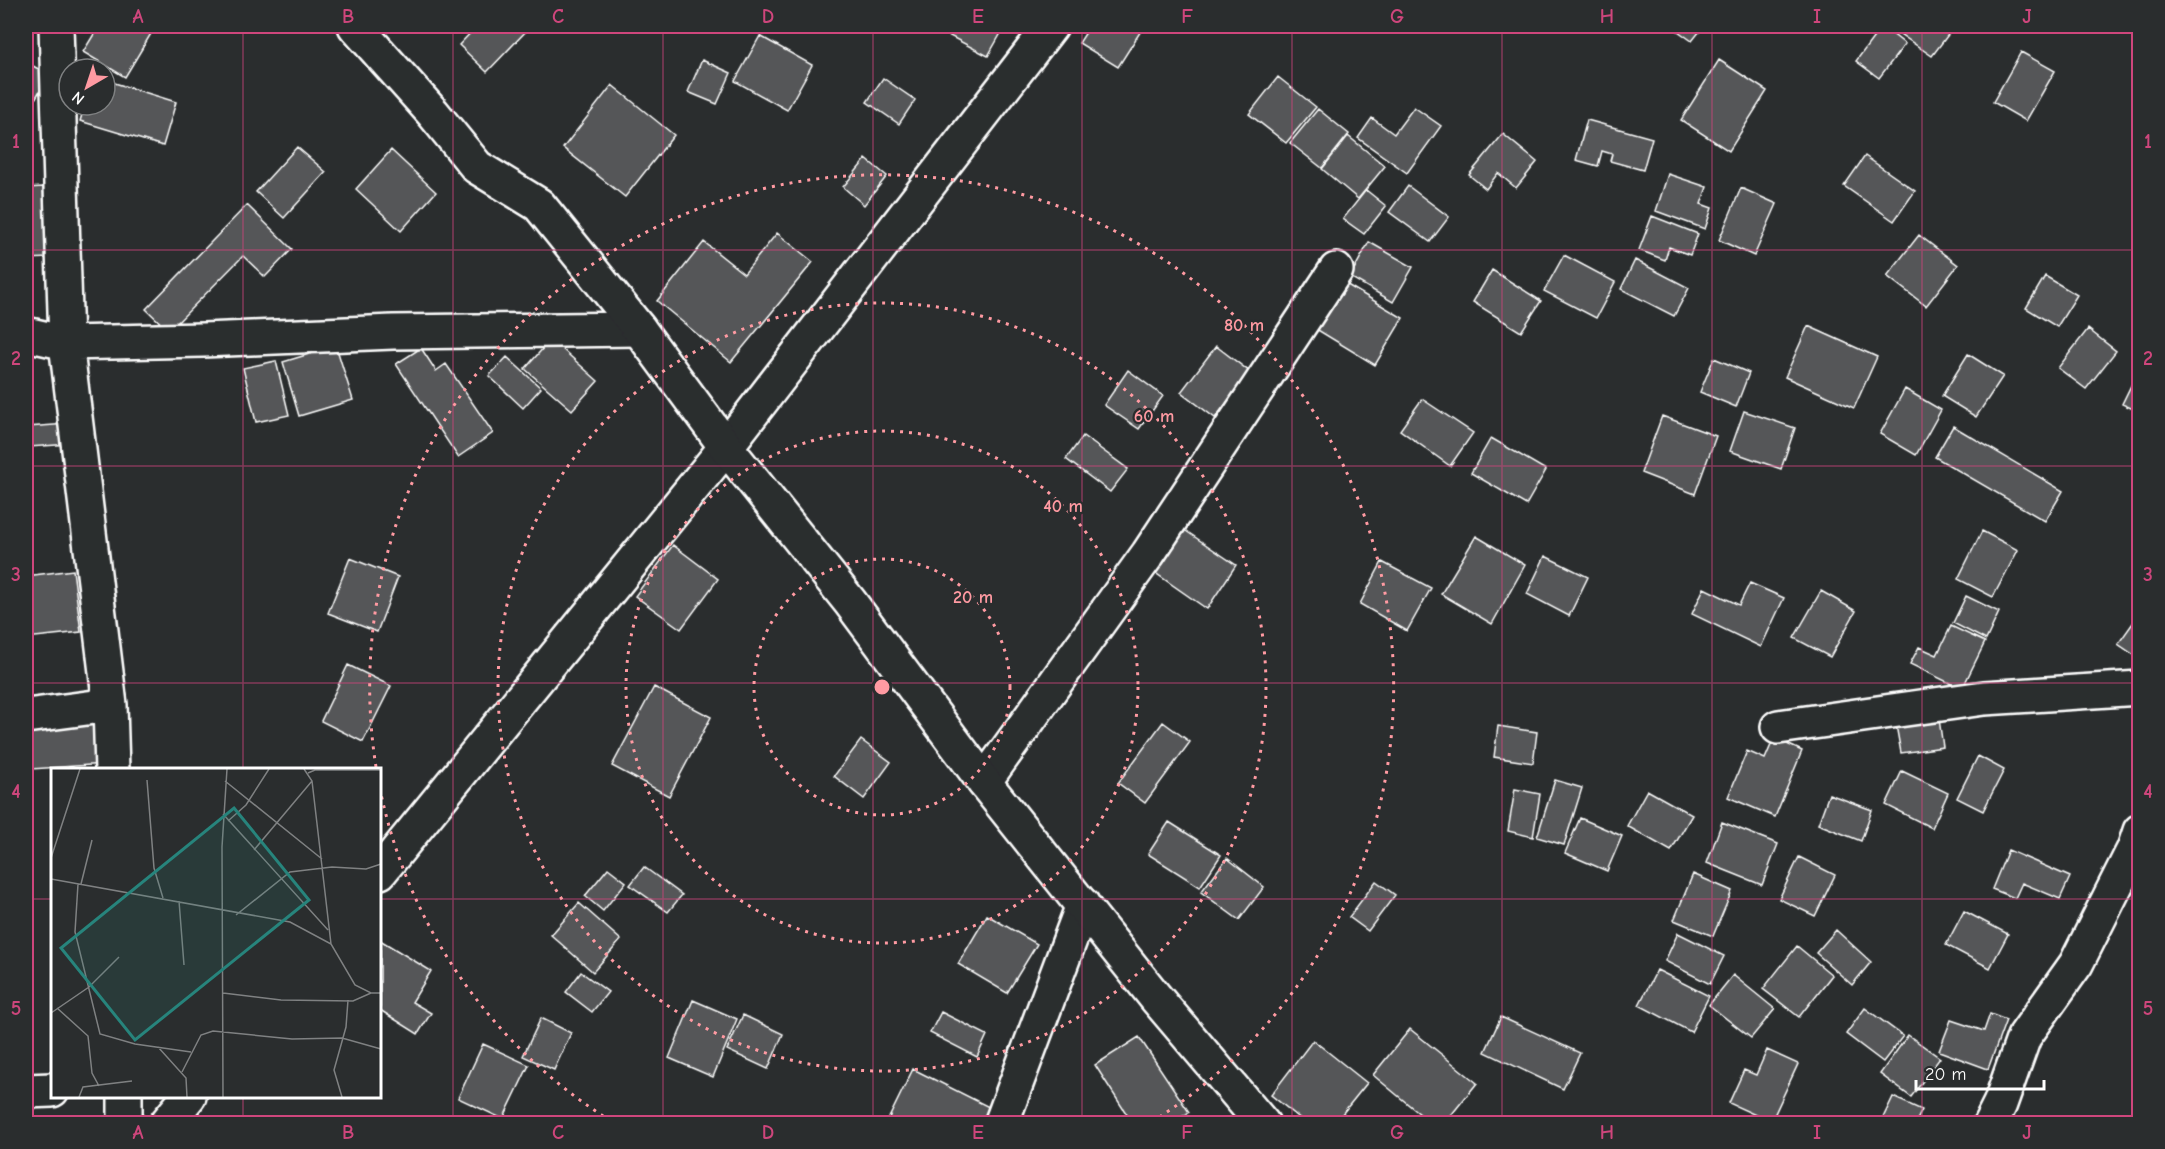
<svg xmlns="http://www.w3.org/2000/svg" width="2165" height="1149" font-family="'Comic Neue',sans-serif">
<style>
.building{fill:#555758;stroke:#fff;stroke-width:1.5}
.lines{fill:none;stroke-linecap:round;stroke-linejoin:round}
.street-casing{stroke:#fff;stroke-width:38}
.secondary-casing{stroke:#fff;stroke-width:38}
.street{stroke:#2a2d2e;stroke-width:33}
.secondary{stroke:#2a2d2e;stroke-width:33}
.grid{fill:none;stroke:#ce467c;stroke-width:1.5;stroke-opacity:0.55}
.ring{fill:none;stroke:#ff9aa2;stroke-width:3;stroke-dasharray:3 6}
.inset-road{fill:none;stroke:#7f8182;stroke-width:1.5}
.view{fill:#27847c;fill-opacity:0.15;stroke:#27847c;stroke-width:3}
.inset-edge{fill:none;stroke:#fff;stroke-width:3}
.centre{fill:#ff9aa2;stroke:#2a2d2e;stroke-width:3}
.ring-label{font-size:18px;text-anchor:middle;font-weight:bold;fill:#ff9aa2;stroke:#2a2d2e;stroke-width:4.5;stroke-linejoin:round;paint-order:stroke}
.neatline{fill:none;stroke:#ce467c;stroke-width:2}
.grid-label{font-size:20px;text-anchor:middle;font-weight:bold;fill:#ce467c}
</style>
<rect width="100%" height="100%" fill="#2a2d2e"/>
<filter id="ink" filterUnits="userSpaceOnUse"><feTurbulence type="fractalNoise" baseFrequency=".0167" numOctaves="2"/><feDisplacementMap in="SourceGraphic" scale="12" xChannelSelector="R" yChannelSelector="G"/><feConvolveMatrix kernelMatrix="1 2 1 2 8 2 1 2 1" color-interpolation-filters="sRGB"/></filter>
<g filter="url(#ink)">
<!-- building -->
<path class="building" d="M 99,26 L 141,26 L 152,32 L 125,77 L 83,52 Z
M 477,26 L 531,26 L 487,72 L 459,45 Z
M 948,26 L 1005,26 L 988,56 L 944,33 Z
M 1090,26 L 1144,26 L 1118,67 L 1079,43 Z
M 1671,26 L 1704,26 L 1692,41 Z
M 1882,26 L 1905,44 L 1879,78 L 1856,61 Z
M 1906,26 L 1951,26 L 1954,27 L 1932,56 L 1900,34 Z
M 760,36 L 812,65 L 787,110 L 735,81 Z
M 2021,52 L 2055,71 L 2026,121 L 1993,102 Z
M 702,60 L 731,73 L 717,104 L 688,92 Z
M 1719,60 L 1767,91 L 1729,151 L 1681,120 Z
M 26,62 L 49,75 L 27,113 L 26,112 Z
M 1278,77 L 1316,107 L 1286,143 L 1249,114 Z
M 883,78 L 915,100 L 899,124 L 867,102 Z
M 105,80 L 176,102 L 163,146 L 80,121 L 85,105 L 105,105 Z
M 612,85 L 674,135 L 625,197 L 563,148 Z
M 1414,107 L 1441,126 L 1407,173 L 1358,138 L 1372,118 L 1394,134 Z
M 1318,109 L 1349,134 L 1322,168 L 1290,143 Z
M 1587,120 L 1652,138 L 1643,170 L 1610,161 L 1612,154 L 1602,151 L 1598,166 L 1576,160 Z
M 1503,134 L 1537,162 L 1516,188 L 1498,173 L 1486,189 L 1469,175 Z
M 1348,136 L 1385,166 L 1358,199 L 1322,169 Z
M 297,147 L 326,172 L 284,218 L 256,192 Z
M 391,150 L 436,192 L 401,231 L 356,189 Z
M 1865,156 L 1915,191 L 1894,221 L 1844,186 Z
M 866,159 L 887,176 L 864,205 L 843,187 Z
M 1668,174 L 1707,187 L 1701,204 L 1712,208 L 1705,229 L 1656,211 Z
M 1408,186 L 1449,217 L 1430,242 L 1389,212 Z
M 43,187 L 48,258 L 26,259 L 26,188 Z
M 1741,188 L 1777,204 L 1754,256 L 1719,240 Z
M 1366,190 L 1386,206 L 1364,234 L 1343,219 Z
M 247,205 L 292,249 L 265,277 L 243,256 L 169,331 L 146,309 Z
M 1652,216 L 1698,234 L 1690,255 L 1669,247 L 1665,260 L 1639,250 Z
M 777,233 L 813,262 L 731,362 L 657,301 L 704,242 L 744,274 Z
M 1919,235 L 1958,265 L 1926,306 L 1887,276 Z
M 1369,242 L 1413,267 L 1393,302 L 1350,277 Z
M 1564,255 L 1615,282 L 1596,318 L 1544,291 Z
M 1635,260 L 1689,288 L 1674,316 L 1621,289 Z
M 1492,270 L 1541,301 L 1521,332 L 1473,302 Z
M 2045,276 L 2077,295 L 2057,327 L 2026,308 Z
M 1344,283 L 1403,318 L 1375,365 L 1316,329 Z
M 1808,326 L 1877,357 L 1854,408 L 1785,377 Z
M 2088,329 L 2116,351 L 2086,389 L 2058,368 Z
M 551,339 L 598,381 L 572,410 L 525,369 Z
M 336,346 L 353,400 L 299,416 L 283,362 Z
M 1216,346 L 1250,372 L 1215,418 L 1181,392 Z
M 421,348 L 436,371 L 446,364 L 493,433 L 458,457 L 396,364 Z
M 1968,354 L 2003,376 L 1976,417 L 1942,396 Z
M 507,357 L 541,388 L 523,408 L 489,376 Z
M 1714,358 L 1749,373 L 1736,407 L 1700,392 Z
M 276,361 L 289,415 L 256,422 L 243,368 Z
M 2140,367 L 2140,412 L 2122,404 Z
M 1128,370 L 1163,396 L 1139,429 L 1104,405 Z
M 1905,389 L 1941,410 L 1916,455 L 1880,434 Z
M 1422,399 L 1473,433 L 1450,466 L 1400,430 Z
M 1744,411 L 1795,428 L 1781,469 L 1730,451 Z
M 1662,416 L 1716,436 L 1695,494 L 1641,473 Z
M 68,424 L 70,444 L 29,447 L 27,427 Z
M 1953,426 L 2063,491 L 2045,521 L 1935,457 Z
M 1083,436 L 1128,469 L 1110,492 L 1066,459 Z
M 1491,438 L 1546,470 L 1526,505 L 1471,473 Z
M 1183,529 L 1236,565 L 1207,609 L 1154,572 Z
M 1982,531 L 2018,550 L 1993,597 L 1958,579 Z
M 1476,536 L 1525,565 L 1492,624 L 1441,594 Z
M 673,545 L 718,579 L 681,629 L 635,596 Z
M 1545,556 L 1588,577 L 1569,616 L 1527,594 Z
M 350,558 L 398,577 L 377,632 L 328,613 Z
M 1382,562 L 1431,588 L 1407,631 L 1360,604 Z
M 73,570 L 81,632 L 26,638 L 26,576 Z
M 1750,583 L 1784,598 L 1761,647 L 1692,614 L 1704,588 L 1739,605 Z
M 1821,591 L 1856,611 L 1830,657 L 1794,638 Z
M 1966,596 L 1999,612 L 1986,640 L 1953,623 Z
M 2140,613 L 2140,659 L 2118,644 Z
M 1951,626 L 1985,642 L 1962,689 L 1910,664 L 1919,647 L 1937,655 Z
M 348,665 L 391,686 L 363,742 L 321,721 Z
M 654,687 L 711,717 L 669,796 L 612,766 Z
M 1939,719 L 1943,747 L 1901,753 L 1896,725 Z
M 102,720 L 105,764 L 31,769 L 28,725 Z
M 1163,722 L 1190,742 L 1145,803 L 1118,783 Z
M 1498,726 L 1537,732 L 1533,763 L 1494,757 Z
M 1774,738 L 1802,751 L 1775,817 L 1728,797 L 1747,751 L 1765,759 Z
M 861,740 L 891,762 L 864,799 L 834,776 Z
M 1978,756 L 2004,770 L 1983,811 L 1957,798 Z
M 1902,771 L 1948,793 L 1932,828 L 1886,805 Z
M 1555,780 L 1582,788 L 1564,845 L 1537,837 Z
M 1515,789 L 1540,794 L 1533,837 L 1508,831 Z
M 1647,790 L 1692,815 L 1671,851 L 1627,826 Z
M 1829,794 L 1872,810 L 1861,841 L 1818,824 Z
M 1580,818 L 1622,836 L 1607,871 L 1565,853 Z
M 1169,822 L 1221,855 L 1200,887 L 1148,854 Z
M 1722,822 L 1778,844 L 1762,885 L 1707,863 Z
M 2008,850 L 2070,877 L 2060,899 L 2022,883 L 2015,898 L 1992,889 Z
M 1799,857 L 1835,875 L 1815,916 L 1779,899 Z
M 1227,858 L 1264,887 L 1239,920 L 1201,892 Z
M 644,867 L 682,895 L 668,912 L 630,885 Z
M 608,868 L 626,882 L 603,911 L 585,896 Z
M 1693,874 L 1732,891 L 1713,936 L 1674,920 Z
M 1376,881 L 1395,895 L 1368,931 L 1349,917 Z
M 579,903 L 621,940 L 593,972 L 551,935 Z
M 1964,911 L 2008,934 L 1990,968 L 1946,945 Z
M 987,915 L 1037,944 L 1007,993 L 958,964 Z
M 1836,930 L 1871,962 L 1852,985 L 1816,953 Z
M 1678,933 L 1724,956 L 1710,984 L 1665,961 Z
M 380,940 L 431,971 L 412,1002 L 431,1013 L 418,1034 L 380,1010 Z
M 1797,946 L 1832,975 L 1799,1017 L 1763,989 Z
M 1657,970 L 1709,996 L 1691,1032 L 1639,1005 Z
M 581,972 L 608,992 L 592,1012 L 566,992 Z
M 1733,975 L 1775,1009 L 1751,1038 L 1709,1005 Z
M 693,1000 L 737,1019 L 713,1077 L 669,1058 Z
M 1865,1008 L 1903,1036 L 1883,1062 L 1846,1034 Z
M 941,1012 L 987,1035 L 977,1057 L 930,1033 Z
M 1990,1014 L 2006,1020 L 1988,1069 L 1939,1051 L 1951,1020 L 1984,1031 Z
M 743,1015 L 783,1034 L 768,1069 L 727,1050 Z
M 1501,1017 L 1580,1053 L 1563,1089 L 1485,1052 Z
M 541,1018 L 571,1033 L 554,1070 L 523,1056 Z
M 1410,1029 L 1477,1083 L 1444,1124 L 1432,1124 L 1373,1075 Z
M 1908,1035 L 1940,1058 L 1911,1097 L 1880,1074 Z
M 1139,1037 L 1189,1112 L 1171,1124 L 1133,1124 L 1095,1065 Z
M 1313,1040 L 1367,1083 L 1334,1124 L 1307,1124 L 1271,1095 Z
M 483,1044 L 529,1065 L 503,1119 L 458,1098 Z
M 1767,1050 L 1798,1064 L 1771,1122 L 1729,1103 L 1744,1070 L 1756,1075 Z
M 913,1069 L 997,1111 L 991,1124 L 886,1124 Z
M 1893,1097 L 1922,1110 L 1915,1124 L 1880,1124 Z"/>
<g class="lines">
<defs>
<path id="street" d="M 56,26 L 66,343 L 110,705 L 112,770
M 26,334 L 66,343 L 203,340 L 393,332 L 639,329
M 26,716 L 110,705
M 1778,727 L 1984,698 L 2140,688
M 984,782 L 1148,554 L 1336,270
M 380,872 L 726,447 L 1051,26
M 26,1091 L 52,1090
M 125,1096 L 125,1124
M 166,1124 L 189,1096
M 1001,1124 L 1083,905
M 1990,1124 L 2000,1104 L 2024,1037 L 2076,964 L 2134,849 L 2140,831"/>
<path id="secondary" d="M 355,26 L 433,113 L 477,167 L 539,205 L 639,329 L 726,447 L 850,602 L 984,782 L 1156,998 L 1263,1124"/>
</defs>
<!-- street casing -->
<use href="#street" class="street-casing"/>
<!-- secondary casing -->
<use href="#secondary" class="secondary-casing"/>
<!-- street -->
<use href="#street" class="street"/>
<!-- secondary -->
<use href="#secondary" class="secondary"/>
</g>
</g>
<!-- grid -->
<path class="grid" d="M 243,26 L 243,770M 453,26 L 453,1124M 663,26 L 663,1124M 873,26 L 873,1124M 1082,26 L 1082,1124M 1292,26 L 1292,1124M 1502,26 L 1502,1124M 1712,26 L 1712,1124M 1922,26 L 1922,1124M 26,250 L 2140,250M 26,466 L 2140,466M 26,683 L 2140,683M 26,899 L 52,899M 380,899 L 2140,899M 243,1096 L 243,1124"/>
<!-- distance rings -->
<g class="ring">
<circle cx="882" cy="687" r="128"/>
<circle cx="882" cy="687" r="256"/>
<circle cx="882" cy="687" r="384"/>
<path d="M611 1121A512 512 0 0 1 380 789M376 767A512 512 0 1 1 1153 1121"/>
</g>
<!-- overview -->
<g transform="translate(51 768)">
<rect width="330" height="330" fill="#2a2d2e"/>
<path class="inset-road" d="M 253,1 L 261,13 L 263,30 L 280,176 L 304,217 L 320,225 L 330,225M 257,5 L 264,2 L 330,2M 96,12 L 103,100 L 112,130M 174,13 L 271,91M 172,46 L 277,162M 177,53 L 195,37 L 218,1M 203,82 L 261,13M 0,90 L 29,1M 0,111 L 239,154 L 280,176M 27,116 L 24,164 L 49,266 L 84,276 L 140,284M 30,116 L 41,72M 128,133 L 133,197M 185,147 L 239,104 L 281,99 L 315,101 L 330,96M 172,225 L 230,232 L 302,233 L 320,225M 6,240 L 37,268 L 41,305 L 48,318M 0,245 L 38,219 L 68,189M 107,279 L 135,310 L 136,329M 131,304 L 150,267 L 162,263 L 241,271 L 291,270 L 330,281M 28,329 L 32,319 L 81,313M 172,329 L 171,79 L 176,1M 291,329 L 283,302 L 295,259 L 297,232"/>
<path class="view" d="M 183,40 L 258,132 L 84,272 L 10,180 Z"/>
<rect width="330" height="330" class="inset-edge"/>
</g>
<circle cx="882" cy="687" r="9" class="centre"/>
<g class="ring-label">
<text x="1244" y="331">80 m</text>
<text x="1154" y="422">60 m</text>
<text x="1063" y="512">40 m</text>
<text x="973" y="603">20 m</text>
</g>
<!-- margin -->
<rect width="2165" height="1149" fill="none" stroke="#2a2d2e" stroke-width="66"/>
<!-- north arrow -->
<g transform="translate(87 87) rotate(219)"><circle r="28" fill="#2a2d2e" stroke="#7f8182" stroke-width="1.5"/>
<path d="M0-4.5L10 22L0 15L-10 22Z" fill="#ff9aa2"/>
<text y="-9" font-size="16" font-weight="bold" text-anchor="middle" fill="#ffffff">N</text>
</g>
<!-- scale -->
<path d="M1916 1080v9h128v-9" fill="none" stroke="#ffffff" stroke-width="3"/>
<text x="1925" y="1080" font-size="18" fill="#ffffff" stroke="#2a2d2e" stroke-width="4.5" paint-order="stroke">20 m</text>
<rect x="33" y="33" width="2099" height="1083" class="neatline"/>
<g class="grid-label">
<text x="138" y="23">A</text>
<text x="348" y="23">B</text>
<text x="558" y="23">C</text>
<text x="768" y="23">D</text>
<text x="978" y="23">E</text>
<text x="1187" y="23">F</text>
<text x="1397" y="23">G</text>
<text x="1607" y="23">H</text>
<text x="1817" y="23">I</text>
<text x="2027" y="23">J</text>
<text x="16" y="148">1</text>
<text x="2148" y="148">1</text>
<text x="16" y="365">2</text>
<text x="2148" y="365">2</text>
<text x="16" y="581">3</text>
<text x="2148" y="581">3</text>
<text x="16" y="798">4</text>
<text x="2148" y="798">4</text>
<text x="16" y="1015">5</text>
<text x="2148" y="1015">5</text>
<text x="138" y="1139">A</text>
<text x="348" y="1139">B</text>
<text x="558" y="1139">C</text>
<text x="768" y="1139">D</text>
<text x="978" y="1139">E</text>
<text x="1187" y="1139">F</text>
<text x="1397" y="1139">G</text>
<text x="1607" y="1139">H</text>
<text x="1817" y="1139">I</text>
<text x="2027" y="1139">J</text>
</g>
</svg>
